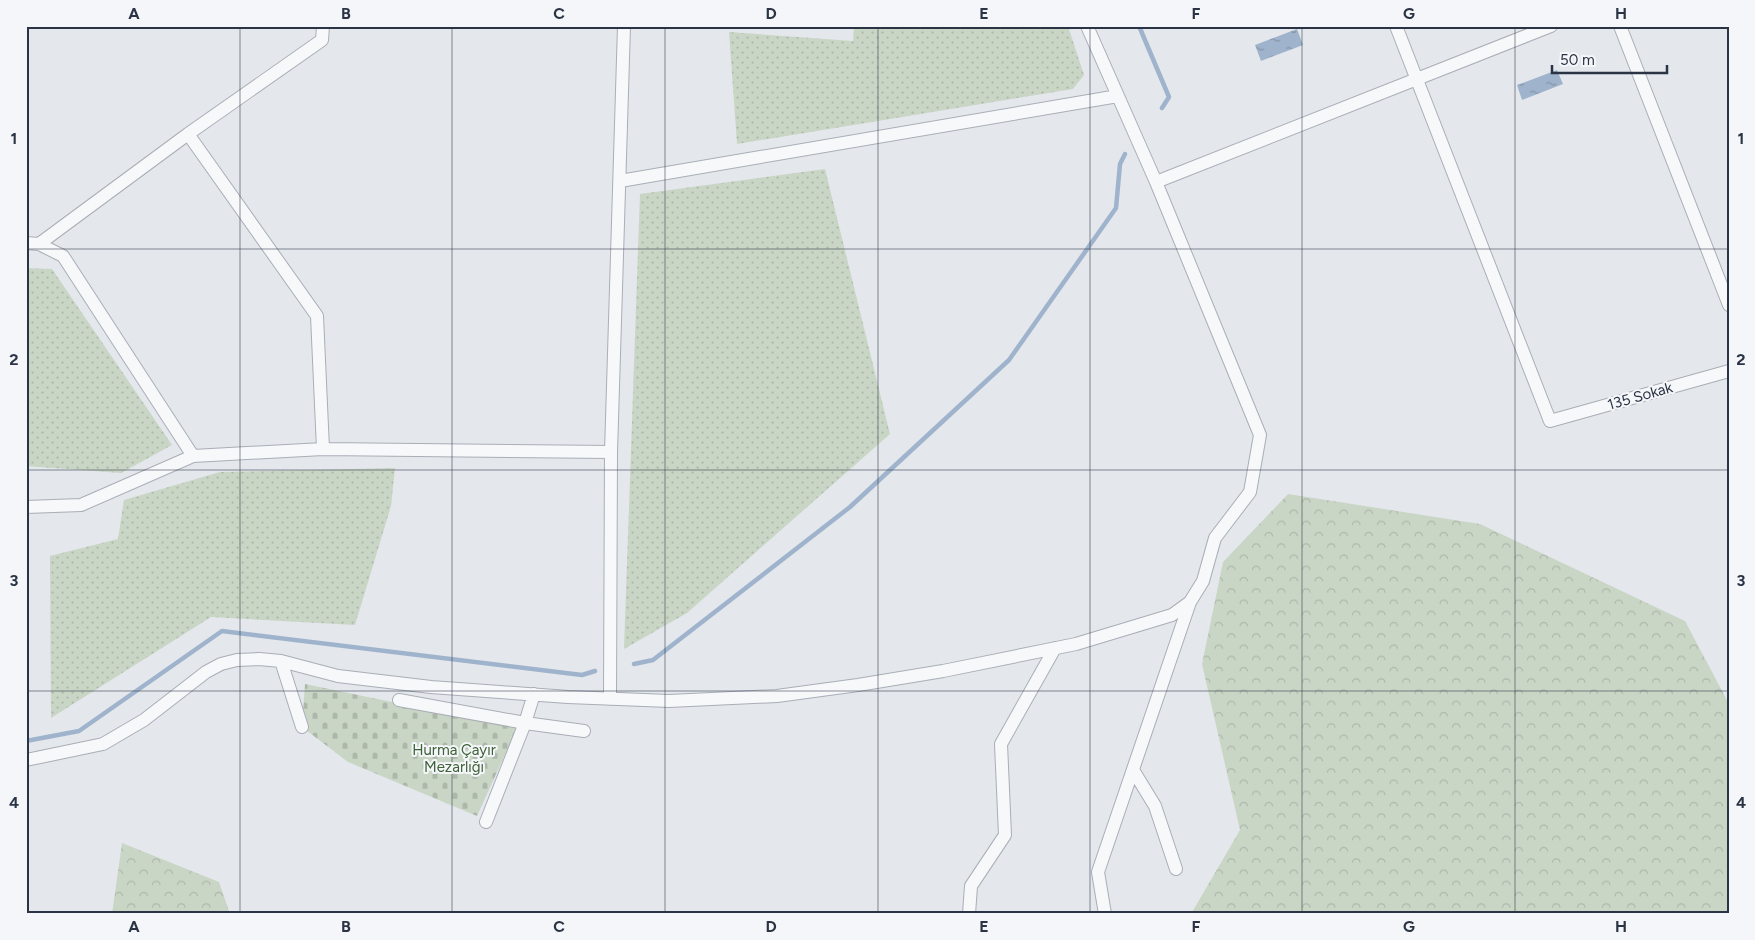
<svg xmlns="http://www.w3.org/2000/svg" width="1755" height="940" font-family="Figtree,sans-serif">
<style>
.grass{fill:url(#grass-dots)}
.forest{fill:url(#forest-crowns)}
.cemetery{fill:url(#cemetery-stones)}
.water{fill:url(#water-ripples)}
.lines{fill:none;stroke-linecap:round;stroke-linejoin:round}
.stream{stroke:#9fb4cc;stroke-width:4.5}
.minor-casing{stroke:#a9aeb7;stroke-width:14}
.minor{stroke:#f7f8fa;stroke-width:12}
.grid{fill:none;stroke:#2b3445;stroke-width:1;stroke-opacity:0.55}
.labels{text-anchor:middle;stroke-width:4;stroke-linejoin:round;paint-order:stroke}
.street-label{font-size:15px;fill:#2b3445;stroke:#f4f6f9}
.park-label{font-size:15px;fill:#3f6138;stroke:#f4f6f9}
.neatline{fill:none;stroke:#2b3445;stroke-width:2}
.grid-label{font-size:16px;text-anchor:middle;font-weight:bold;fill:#2b3445}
</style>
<defs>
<pattern id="grass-dots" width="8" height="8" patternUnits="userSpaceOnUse" patternTransform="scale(1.25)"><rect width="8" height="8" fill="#c9d6c5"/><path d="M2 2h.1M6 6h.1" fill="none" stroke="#adb8ab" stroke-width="1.8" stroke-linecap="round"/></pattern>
<pattern id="forest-crowns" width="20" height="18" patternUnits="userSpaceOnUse" patternTransform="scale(1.25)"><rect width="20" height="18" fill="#c9d6c5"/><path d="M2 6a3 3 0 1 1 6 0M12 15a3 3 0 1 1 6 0" fill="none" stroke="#adb8ab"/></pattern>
<pattern id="cemetery-stones" width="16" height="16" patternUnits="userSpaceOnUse" patternTransform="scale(1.25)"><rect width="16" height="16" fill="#c9d6c5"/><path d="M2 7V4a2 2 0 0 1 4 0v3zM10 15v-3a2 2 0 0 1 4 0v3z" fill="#adb8ab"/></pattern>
<pattern id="water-ripples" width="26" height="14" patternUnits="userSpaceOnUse" patternTransform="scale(1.25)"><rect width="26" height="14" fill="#9fb4cc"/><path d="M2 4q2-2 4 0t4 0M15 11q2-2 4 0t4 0" fill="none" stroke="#8293a7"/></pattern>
</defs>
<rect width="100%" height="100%" fill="#e4e7ec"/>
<!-- grass -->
<path class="grass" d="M 854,26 L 1068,26 L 1084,75 L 1073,89 L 737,144 L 729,32 L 853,41 Z
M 825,169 L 890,434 L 687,613 L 624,649 L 640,194 Z
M 26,268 L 52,269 L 172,445 L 121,473 L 26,466 Z
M 395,468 L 391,506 L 355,625 L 211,617 L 51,718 L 50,556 L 118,539 L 124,500 L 220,472 Z"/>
<!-- forest -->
<path class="forest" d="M 1288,494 L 1480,524 L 1685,621 L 1729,704 L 1729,914 L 1191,914 L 1240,830 L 1202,664 L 1223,562 Z
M 122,843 L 219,882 L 230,914 L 112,914 Z"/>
<!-- cemetery -->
<path class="cemetery" d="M 305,684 L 517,728 L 477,816 L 348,762 L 302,727 Z"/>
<!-- water -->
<path class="water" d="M 1297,29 L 1303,45 L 1261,61 L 1255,45 Z
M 1557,70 L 1563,84 L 1522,100 L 1517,85 Z"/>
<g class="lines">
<!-- stream -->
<path class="stream" d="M 1139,26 L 1169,97 L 1162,108
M 634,664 L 653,660 L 850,507 L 1009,360 L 1116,208 L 1120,164 L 1125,154
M 26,741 L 79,731 L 222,631 L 582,675 L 595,671"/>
<defs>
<path id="minor" d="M 1396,26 L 1550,421 L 1729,371
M 1620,26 L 1729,305
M 188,134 L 317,316 L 323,449
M 620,181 L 1118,96
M 1156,182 L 1551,26
M 26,243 L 39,244 L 63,256 L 193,456 L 81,505 L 26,507
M 39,244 L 188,134 L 322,40 L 323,26
M 193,456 L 323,449 L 611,452
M 281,661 L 302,727
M 610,699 L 611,452 L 624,26
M 399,700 L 525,723 L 534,694
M 26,760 L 103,744 L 144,720 L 206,672 L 221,664 L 237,660 L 259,659 L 281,661 L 338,676 L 431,687 L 568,697 L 669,701 L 777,696 L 858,685 L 943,671 L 1076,644 L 1172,615 L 1190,602 L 1203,581 L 1215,538 L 1250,492 L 1260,435 L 1156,182 L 1087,26
M 1133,770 L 1155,806 L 1176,869
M 486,822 L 525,723 L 584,731
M 969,914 L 971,886 L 1005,835 L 1001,744 L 1055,648
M 1105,914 L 1098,872 L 1190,602"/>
</defs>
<!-- minor casing -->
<use href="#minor" class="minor-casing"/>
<!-- minor -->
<use href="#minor" class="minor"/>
</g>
<!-- grid -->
<path class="grid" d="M 240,26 L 240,914M 452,26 L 452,914M 665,26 L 665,914M 878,26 L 878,914M 1090,26 L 1090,914M 1302,26 L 1302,914M 1515,26 L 1515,914M 26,249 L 1729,249M 26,470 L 1729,470M 26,691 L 1729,691"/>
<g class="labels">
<!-- street labels -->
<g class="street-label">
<text transform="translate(1640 396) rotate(-16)" y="5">135 Sokak</text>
</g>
<!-- park labels -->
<g class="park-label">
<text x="454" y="755">Hurma Çayır<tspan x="454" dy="17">Mezarlığı</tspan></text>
</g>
</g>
<!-- border -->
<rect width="1755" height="940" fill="none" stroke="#f4f6f9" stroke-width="55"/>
<!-- scale -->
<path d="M1552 65v8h115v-8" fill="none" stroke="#2b3445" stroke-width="2.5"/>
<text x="1560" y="65" font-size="15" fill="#2b3445" stroke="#f4f6f9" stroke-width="4" paint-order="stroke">50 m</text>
<rect x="28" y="28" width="1700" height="884" class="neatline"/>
<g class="grid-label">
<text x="134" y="19">A</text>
<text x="346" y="19">B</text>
<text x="559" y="19">C</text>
<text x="771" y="19">D</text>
<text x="984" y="19">E</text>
<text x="1196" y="19">F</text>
<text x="1409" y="19">G</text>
<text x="1621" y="19">H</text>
<text x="14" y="144">1</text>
<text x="1741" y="144">1</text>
<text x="14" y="365">2</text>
<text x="1741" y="365">2</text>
<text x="14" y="586">3</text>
<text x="1741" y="586">3</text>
<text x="14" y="808">4</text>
<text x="1741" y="808">4</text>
<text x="134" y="932">A</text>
<text x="346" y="932">B</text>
<text x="559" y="932">C</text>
<text x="771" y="932">D</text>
<text x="984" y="932">E</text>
<text x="1196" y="932">F</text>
<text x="1409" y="932">G</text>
<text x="1621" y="932">H</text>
</g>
</svg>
